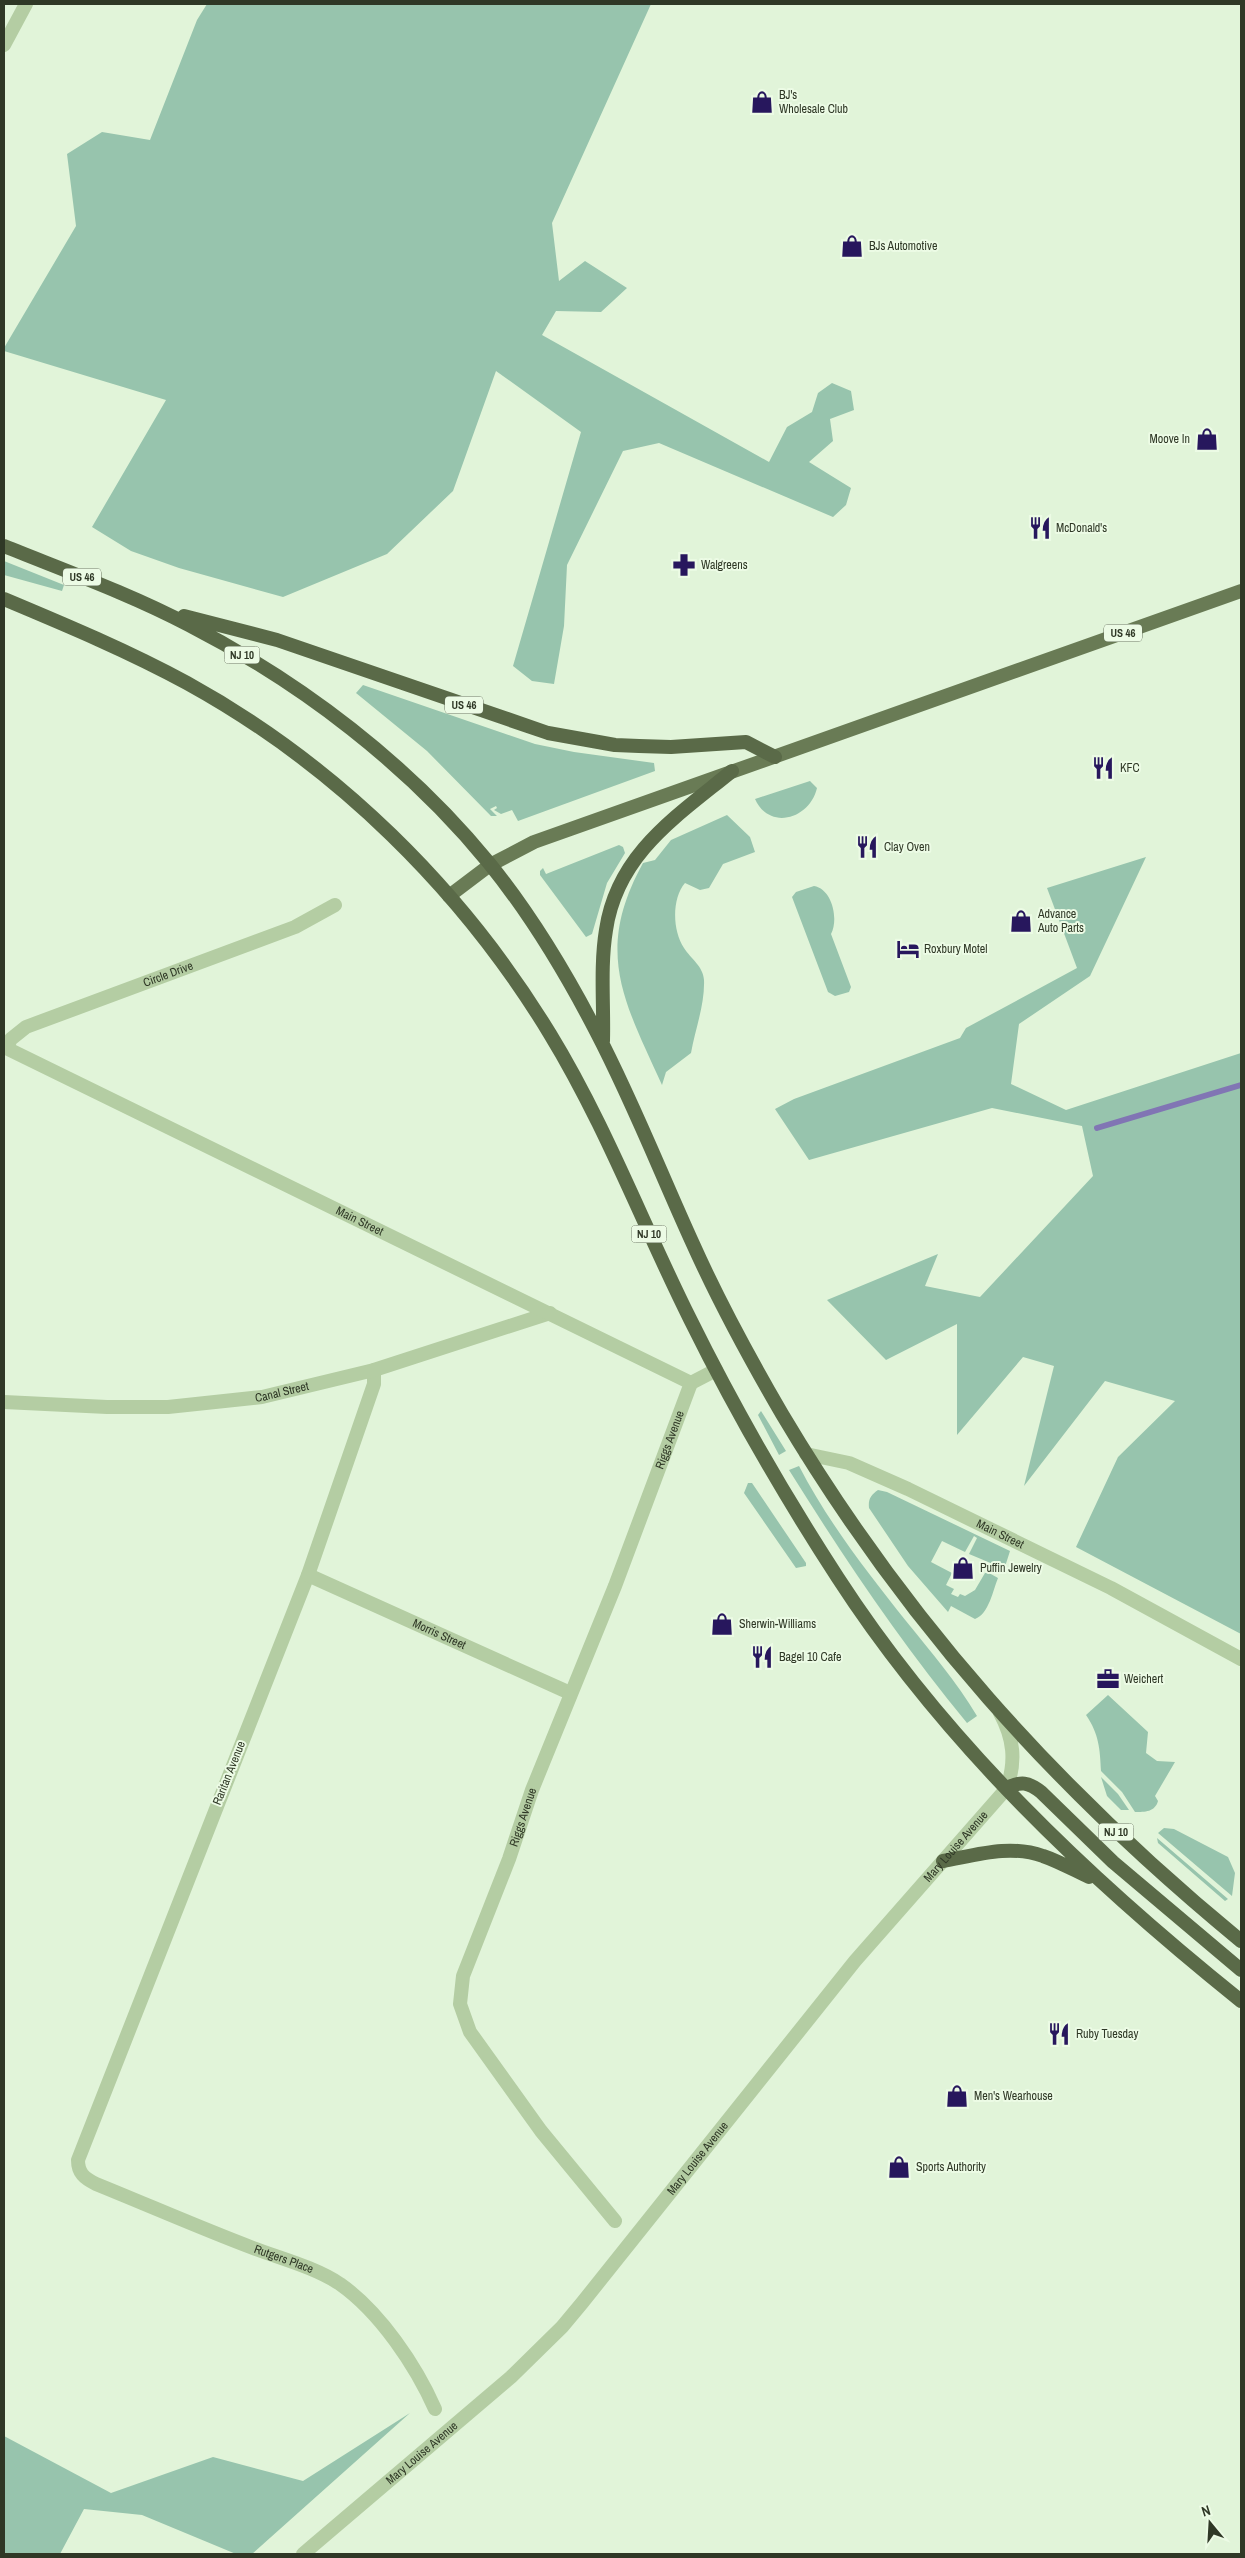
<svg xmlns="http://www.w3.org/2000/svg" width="1245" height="2558" font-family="'Archivo Narrow',sans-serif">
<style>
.green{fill:#97c4ad}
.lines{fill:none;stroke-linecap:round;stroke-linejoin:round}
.stream{stroke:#8175b4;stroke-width:6}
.minor{stroke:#b4cda3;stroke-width:14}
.tertiary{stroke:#b4cda3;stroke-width:14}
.primary{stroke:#697b55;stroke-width:14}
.trunk{stroke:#5a6a48;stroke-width:14}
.labels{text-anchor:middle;stroke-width:4;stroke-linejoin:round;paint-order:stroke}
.shield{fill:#ecfbe5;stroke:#68725f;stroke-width:1}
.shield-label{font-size:11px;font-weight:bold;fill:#2f3826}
.poi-label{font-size:12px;fill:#2f3826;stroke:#ecfbe5;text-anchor:start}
.street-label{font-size:12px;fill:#2f3826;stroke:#ecfbe5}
</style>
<rect width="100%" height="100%" fill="#e1f4d9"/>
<!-- green -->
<path class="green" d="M 207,4 L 651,4 L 552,223 L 559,281 L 585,261 L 627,288 L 601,312 L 556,311 L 542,335 L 769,462 L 787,427 L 812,412 L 818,393 L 832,383 L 851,391 L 854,410 L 830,419 L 833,441 L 809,462 L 851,488 L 846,505 L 833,517 L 659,443 L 623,451 L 567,565 L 564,626 L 554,684 L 532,681 L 513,666 L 581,432 L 496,371 L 453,491 L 387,554 L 283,597 L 179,568 L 131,551 L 92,527 L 166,400 L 4,351 L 4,348 L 76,226 L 67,154 L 102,132 L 150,140 L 197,20 Z
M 4,561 L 64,585 L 62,591 L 4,575 Z
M 363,685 L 535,744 L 574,752 L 654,763 L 655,771 L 518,821 L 512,810 L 501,814 L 494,810 L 497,808 L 496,806 L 490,809 L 497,816 L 491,816 L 427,751 L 356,693 Z
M 810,781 L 817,788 C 810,819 769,831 755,799 Z
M 727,815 L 750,837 L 755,852 L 723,864 L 709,888 L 700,890 L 685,883 C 672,898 672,930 684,948 C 691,959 703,966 704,980 C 705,1004 695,1030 691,1053 L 666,1072 L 662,1085 C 624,1001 594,952 643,863 L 655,860 L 671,840 Z
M 619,845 L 623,847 L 625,853 L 607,883 L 592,934 L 586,937 L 540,875 L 540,871 L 543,868 L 546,874 Z
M 1146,857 L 1090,976 L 1019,1024 L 1011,1084 L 1066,1110 L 1241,1053 L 1241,1634 L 1076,1547 L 1118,1457 L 1175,1401 L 1105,1381 L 1024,1486 L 1054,1366 L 1023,1357 L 957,1435 L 957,1324 L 886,1360 L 827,1300 L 938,1254 L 925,1286 L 980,1297 L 1093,1176 L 1082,1126 L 992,1108 L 809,1160 L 775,1109 L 794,1099 L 960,1038 L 966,1028 L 1077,968 L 1047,888 Z
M 814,886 C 832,889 839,919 831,934 L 851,987 L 849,992 L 835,996 L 828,992 L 792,897 L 796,892 Z
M 761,1411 L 786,1451 L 779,1455 L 758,1415 Z
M 799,1466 C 828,1522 867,1572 906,1621 C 931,1652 957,1682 977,1716 L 967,1723 C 901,1643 844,1558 789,1470 Z
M 748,1483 L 752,1483 L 806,1563 L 806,1566 L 796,1568 L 744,1493 Z
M 878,1490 L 887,1492 L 1010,1551 L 1003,1573 L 992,1568 L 993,1564 L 969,1554 L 977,1538 L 974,1536 L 965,1552 L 942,1541 L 931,1562 L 952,1573 L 946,1585 L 954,1589 L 951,1594 L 958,1597 L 960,1594 L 965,1596 L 975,1590 L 985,1573 L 989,1573 L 998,1578 C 993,1590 989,1614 975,1619 L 951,1606 L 948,1612 L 908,1566 L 869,1508 C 868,1499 871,1495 878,1490 Z
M 1108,1695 L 1148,1732 L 1146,1753 L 1157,1761 L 1175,1762 L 1155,1796 L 1158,1801 C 1155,1812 1145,1812 1135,1812 L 1122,1792 L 1101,1771 C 1100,1749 1099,1734 1086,1715 Z
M 1101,1777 L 1118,1794 L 1129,1810 L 1121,1810 L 1107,1796 Z
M 1164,1828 L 1174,1829 L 1228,1857 L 1235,1873 L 1232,1896 L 1158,1833 Z
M 1157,1838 L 1228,1899 L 1225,1901 L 1158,1843 Z
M 410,2413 L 252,2554 L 236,2554 L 142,2515 L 84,2509 L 60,2554 L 4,2554 L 4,2436 L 111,2493 L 213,2457 L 303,2481 Z"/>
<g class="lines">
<!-- stream -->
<path class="stream" d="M 1097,1128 L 1241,1085"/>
<!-- minor -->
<g class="minor">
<path id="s1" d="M 6,1048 L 11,1039 L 26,1027 L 295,927 L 335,905"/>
<path id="s2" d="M 374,1370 L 374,1384 L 308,1575 L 78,2160 C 78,2173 84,2178 96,2184 C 148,2205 200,2228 253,2248 C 282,2259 314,2267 340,2284 C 380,2312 416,2366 435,2409"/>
<path id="s3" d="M 4,1402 L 107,1407 L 168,1407 L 262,1397 L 374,1370 L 550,1313"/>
<path id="s4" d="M 806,1454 L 849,1463 L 908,1489 L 1111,1588 L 1241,1659"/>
<path id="s5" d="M 308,1575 L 570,1693"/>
<path id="s6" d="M 615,2221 L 541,2131 L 470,2032 L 460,2004 L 463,1976 L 509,1859 L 532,1790 L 615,1586 L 691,1383"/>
</g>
<!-- tertiary -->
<g class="tertiary">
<path d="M 4,45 L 26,4"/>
<path id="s7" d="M 4,1047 L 691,1383 L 716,1370"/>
<path id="s8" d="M 303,2554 L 511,2377 L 562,2327 L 582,2303 L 855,1961 L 1007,1788 C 1016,1761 1014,1739 1000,1713"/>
</g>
<!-- primary -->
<path class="primary" d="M 449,896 L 490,865 L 534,842 L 1241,591"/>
<!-- trunk -->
<path class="trunk" d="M 4,546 C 66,571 130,594 189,625 C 302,683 409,765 489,863 C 532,916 566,973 597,1033 C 633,1102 661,1174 693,1244 C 719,1302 750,1359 782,1414 C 905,1621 1056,1789 1241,1941
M 4,599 C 66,625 128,651 187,683 C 336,765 462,889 550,1034 C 605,1124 643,1225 690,1319 C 734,1408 784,1495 838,1578 C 945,1743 1089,1879 1241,2001
M 184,616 L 277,640 L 548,733 L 615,745 L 639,746 L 671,747 L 746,742 L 775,757
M 603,1041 C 604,1005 600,966 606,930 C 617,854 677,816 732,771
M 1007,1788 C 1021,1781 1028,1782 1041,1792 L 1113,1862 L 1241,1970
M 943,1861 C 976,1855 1010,1844 1043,1856 C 1058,1861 1074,1870 1089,1877"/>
</g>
<!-- icons -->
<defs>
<symbol id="shop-bare" viewBox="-9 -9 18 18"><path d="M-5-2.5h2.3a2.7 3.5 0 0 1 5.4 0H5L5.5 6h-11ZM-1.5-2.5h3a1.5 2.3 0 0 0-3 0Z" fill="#27175d" stroke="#ecfbe5" stroke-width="2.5" paint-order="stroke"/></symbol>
<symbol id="restaurant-bare" viewBox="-9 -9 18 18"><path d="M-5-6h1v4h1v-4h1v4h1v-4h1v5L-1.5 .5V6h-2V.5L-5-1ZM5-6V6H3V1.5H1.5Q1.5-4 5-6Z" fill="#27175d" stroke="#ecfbe5" stroke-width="2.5" paint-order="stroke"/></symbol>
<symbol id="pharmacy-bare" viewBox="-9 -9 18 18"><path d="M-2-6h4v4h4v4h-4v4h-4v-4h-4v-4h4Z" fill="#27175d" stroke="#ecfbe5" stroke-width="2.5" paint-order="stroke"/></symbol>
<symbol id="hotel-bare" viewBox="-9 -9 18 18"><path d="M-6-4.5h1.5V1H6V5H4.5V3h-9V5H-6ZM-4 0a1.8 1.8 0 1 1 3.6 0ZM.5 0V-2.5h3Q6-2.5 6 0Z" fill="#27175d" stroke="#ecfbe5" stroke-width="2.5" paint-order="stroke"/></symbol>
<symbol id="office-bare" viewBox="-9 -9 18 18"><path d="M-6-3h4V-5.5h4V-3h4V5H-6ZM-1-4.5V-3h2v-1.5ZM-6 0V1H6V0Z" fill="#27175d" stroke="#ecfbe5" stroke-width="2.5" paint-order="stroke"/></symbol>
</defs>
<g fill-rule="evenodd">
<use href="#shop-bare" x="746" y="86" width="32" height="32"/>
<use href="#shop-bare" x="836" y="230" width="32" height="32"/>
<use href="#shop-bare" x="1191" y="423" width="32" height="32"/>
<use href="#restaurant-bare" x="1024" y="512" width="32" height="32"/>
<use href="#pharmacy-bare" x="668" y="549" width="32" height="32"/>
<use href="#restaurant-bare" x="1087" y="752" width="32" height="32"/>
<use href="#restaurant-bare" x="851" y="831" width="32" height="32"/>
<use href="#shop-bare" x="1005" y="905" width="32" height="32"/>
<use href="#hotel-bare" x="892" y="933" width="32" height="32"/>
<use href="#shop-bare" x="947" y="1552" width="32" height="32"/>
<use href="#shop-bare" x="706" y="1608" width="32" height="32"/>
<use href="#restaurant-bare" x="746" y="1641" width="32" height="32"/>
<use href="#office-bare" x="1092" y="1663" width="32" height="32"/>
<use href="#restaurant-bare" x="1043" y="2018" width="32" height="32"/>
<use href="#shop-bare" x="941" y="2080" width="32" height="32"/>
<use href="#shop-bare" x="883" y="2151" width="32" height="32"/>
</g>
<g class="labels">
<!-- shield labels -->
<g class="shield">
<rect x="63" y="568.5" width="38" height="17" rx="4"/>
<rect x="1104" y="624.5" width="38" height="17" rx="4"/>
<rect x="224.5" y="646.5" width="35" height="17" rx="4"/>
<rect x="445" y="696.5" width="38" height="17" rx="4"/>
<rect x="631.5" y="1225.5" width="35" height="17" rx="4"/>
<rect x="1098.5" y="1823.5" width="35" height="17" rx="4"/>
</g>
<g class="shield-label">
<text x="82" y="581">US 46</text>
<text x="1123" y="637">US 46</text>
<text x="242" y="659">NJ 10</text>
<text x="464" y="709">US 46</text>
<text x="649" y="1238">NJ 10</text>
<text x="1116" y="1836">NJ 10</text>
</g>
<!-- poi labels -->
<g class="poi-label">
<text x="779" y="99">BJ's<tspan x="779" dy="14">Wholesale Club</tspan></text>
<text x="869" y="250">BJs Automotive</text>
<text x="1190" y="443" text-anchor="end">Moove In</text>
<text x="1056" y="532">McDonald's</text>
<text x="701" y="569">Walgreens</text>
<text x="1120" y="772">KFC</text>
<text x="884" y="851">Clay Oven</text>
<text x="1038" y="918">Advance<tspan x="1038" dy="14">Auto Parts</tspan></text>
<text x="924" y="953">Roxbury Motel</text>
<text x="980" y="1572">Puffin Jewelry</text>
<text x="739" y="1628">Sherwin-Williams</text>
<text x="779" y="1661">Bagel 10 Cafe</text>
<text x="1124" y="1683">Weichert</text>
<text x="1076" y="2038">Ruby Tuesday</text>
<text x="974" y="2100">Men's Wearhouse</text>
<text x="916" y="2171">Sports Authority</text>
</g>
<!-- street labels -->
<g class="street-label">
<text dy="4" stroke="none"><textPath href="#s1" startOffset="181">Circle Drive</textPath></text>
<text dy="4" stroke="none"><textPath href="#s7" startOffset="396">Main Street</textPath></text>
<text dy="4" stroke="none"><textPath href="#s3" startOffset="279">Canal Street</textPath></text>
<text dy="4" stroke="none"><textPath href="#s6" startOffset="871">Riggs Avenue</textPath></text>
<text dy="4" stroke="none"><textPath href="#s4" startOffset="211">Main Street</textPath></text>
<text dy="4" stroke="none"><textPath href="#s5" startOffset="144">Morris Street</textPath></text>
<text transform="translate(229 1773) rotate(-68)" y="4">Raritan Avenue</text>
<text dy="4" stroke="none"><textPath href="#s6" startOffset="466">Riggs Avenue</textPath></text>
<text dy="4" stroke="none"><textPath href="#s8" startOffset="966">Mary Louise Avenue</textPath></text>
<text dy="4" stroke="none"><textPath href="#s8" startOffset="561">Mary Louise Avenue</textPath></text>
<text dy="4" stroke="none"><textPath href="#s2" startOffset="1079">Rutgers Place</textPath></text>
<text dy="4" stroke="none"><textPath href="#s8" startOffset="156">Mary Louise Avenue</textPath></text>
</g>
</g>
<!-- border -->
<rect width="1245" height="2558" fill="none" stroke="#2f3826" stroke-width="10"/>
<!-- north arrow -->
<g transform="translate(1210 2523) rotate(342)" stroke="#ecfbe5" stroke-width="4" paint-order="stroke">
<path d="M0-4L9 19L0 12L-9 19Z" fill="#2f3826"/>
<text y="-8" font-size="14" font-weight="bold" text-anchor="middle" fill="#2f3826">N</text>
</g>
</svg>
